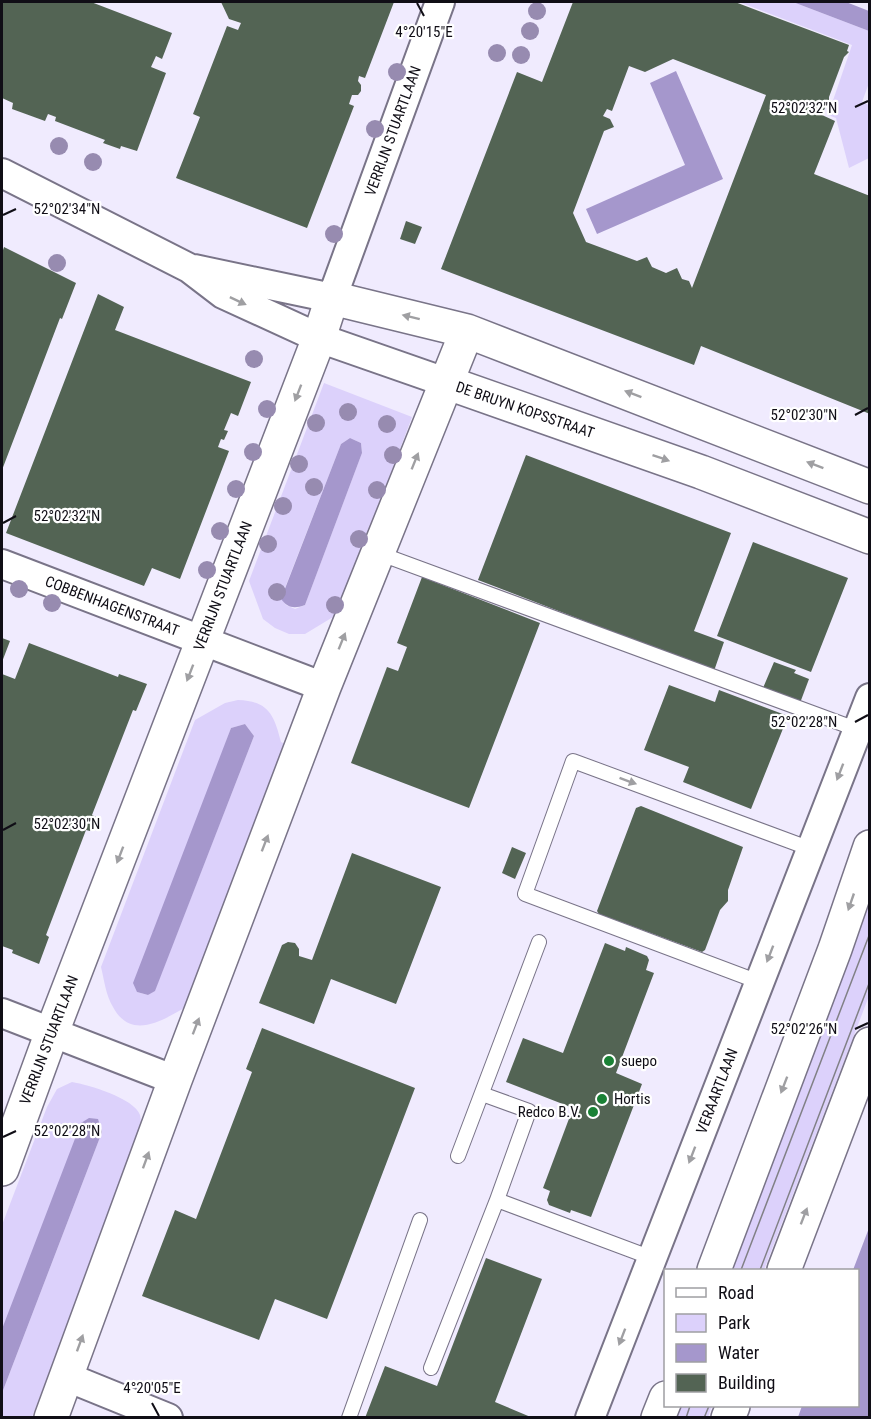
<svg xmlns="http://www.w3.org/2000/svg" width="871" height="1419" font-family="'Roboto Condensed',sans-serif">
<style>
.built{fill:#f0ebfe;fill-rule:evenodd}
.green{fill:#dcd1fb;fill-rule:evenodd}
.water{fill:#a597cc}
.building{fill:#536454;fill-rule:evenodd}
.lines{fill:none;stroke-linecap:round;stroke-linejoin:round}
.service-casing{stroke:#797488;stroke-width:16}
.minor-casing{stroke:#797488;stroke-width:32}
.tertiary-casing{stroke:#797488;stroke-width:36}
.secondary-casing{stroke:#797488;stroke-width:36}
.service{stroke:#fff;stroke-width:14}
.minor{stroke:#fff;stroke-width:28}
.tertiary{stroke:#fff;stroke-width:33}
.secondary{stroke:#fff;stroke-width:33}
.tram{stroke:#818086;stroke-width:1.5}
.tree{fill:#978bb0}
.oneway{fill:#9f9fa2}
.ticks{fill:none;stroke:#100e16;stroke-width:2}
.poi-dot{fill:#1a8135;stroke:#fff;stroke-width:2}
.labels{text-anchor:middle;stroke-width:4.5;stroke-linejoin:round;paint-order:stroke}
.street-label{font-size:15px;fill:#100e16;stroke:#fff}
.poi-label{font-size:15px;fill:#100e16;stroke:#fff;text-anchor:start}
.ticks-label{font-size:15px;text-anchor:middle;fill:#100e16;stroke:#fff;stroke-width:4.5;stroke-linejoin:round;paint-order:stroke}
</style>
<rect width="100%" height="100%" fill="#f8f7fc"/>
<!-- built -->
<path class="built" d="M 2,2 L 869,2 L 869,1417 L 2,1418 ZM 666,1270 L 858,1270 L 858,1406 L 666,1406 Z"/>
<!-- green -->
<path class="green" d="M 739,2 L 793,2 L 869,31 L 869,83 L 862,102 L 869,105 L 869,158 L 849,168 L 836,118 L 828,115 L 852,45 Z
M 324,383 L 412,417 L 338,614 L 305,634 L 289,634 L 275,628 L 263,619 L 249,581 ZM 350,438 L 361,443 L 362,453 L 305,605 L 295,609 L 286,605 L 281,598 L 341,444 Z
M 238,700 C 268,701 274,714 281,742 L 287,745 L 186,1007 C 163,1020 131,1041 113,1007 C 106,996 104,979 101,967 L 195,720 L 225,703 ZM 245,724 L 254,736 L 155,990 L 148,995 L 137,992 L 231,728 Z
M 869,887 L 869,996 L 764,1270 L 731,1270 L 840,980 Z
M 72,1082 C 89,1085 134,1098 140,1115 C 142,1123 140,1132 139,1140 L 32,1417 L 2,1417 L 2,1393 L 102,1132 L 101,1125 L 2,1329 L 2,1225 L 47,1107 L 57,1089 Z
M 679,1406 L 712,1406 L 708,1417 L 674,1418 Z"/>
<!-- water -->
<path class="water" d="M 793,2 L 846,2 L 869,11 L 869,31 Z
M 676,71 L 723,179 L 597,234 L 586,209 L 685,165 L 650,83 Z
M 350,438 L 361,443 L 362,453 L 305,605 C 294,609 288,608 281,599 L 341,444 Z
M 245,724 L 254,736 L 155,991 L 148,995 L 137,992 L 133,983 L 231,728 Z
M 89,1118 L 98,1119 L 102,1132 L 2,1393 L 2,1329 L 81,1123 Z
M 869,1228 L 869,1417 L 798,1417 L 802,1406 L 858,1406 L 858,1270 L 853,1270 Z"/>
<!-- building -->
<path class="building" d="M 2,2 L 91,2 L 172,33 L 162,59 L 156,56 L 151,67 L 166,73 L 137,151 L 121,146 L 120,149 L 103,143 L 105,140 L 55,121 L 56,117 L 48,114 L 45,121 L 12,109 L 13,103 L 2,98 Z
M 221,2 L 394,2 L 365,78 L 359,76 L 358,81 L 361,85 L 361,91 L 358,95 L 352,95 L 349,104 L 354,106 L 307,228 L 176,178 L 200,117 L 193,114 L 227,26 L 238,30 L 241,23 L 229,19 Z
M 573,2 L 735,2 L 849,45 L 847,51 L 849,52 L 844,57 L 829,97 L 829,104 L 827,103 L 822,115 L 835,121 L 814,174 L 870,196 L 870,414 L 701,346 L 694,365 L 441,269 L 517,72 L 542,82 ZM 673,59 L 766,95 L 692,288 L 689,281 L 682,279 L 677,268 L 666,273 L 652,267 L 647,257 L 637,261 L 586,242 L 573,213 L 604,131 L 614,127 L 610,119 L 603,116 L 607,109 L 612,111 L 629,66 L 645,72 Z
M 406,221 L 422,227 L 415,244 L 400,239 Z
M 4,247 L 76,283 L 62,319 L 60,318 L 2,470 L 2,253 Z
M 98,294 L 124,307 L 115,330 L 251,382 L 238,416 L 231,413 L 224,430 L 228,431 L 224,440 L 221,439 L 218,447 L 229,451 L 180,579 L 152,568 L 144,586 L 6,533 Z
M 526,455 L 731,533 L 694,631 L 724,642 L 714,671 L 478,580 Z
M 753,542 L 848,578 L 811,672 L 717,636 Z
M 422,577 L 540,623 L 469,808 L 351,763 L 387,667 L 398,671 L 407,647 L 397,643 Z
M 2,638 L 10,641 L 2,662 Z
M 29,643 L 118,677 L 119,674 L 147,684 L 136,711 L 133,710 L 92,815 L 96,817 L 90,831 L 86,830 L 46,935 L 49,937 L 39,964 L 12,953 L 13,950 L 2,946 L 2,674 L 15,679 Z
M 774,662 L 796,670 L 794,673 L 809,679 L 800,703 L 763,688 Z
M 669,685 L 715,702 L 719,690 L 788,716 L 751,809 L 683,782 L 689,767 L 644,750 Z
M 641,806 L 743,847 L 728,890 L 728,901 L 720,910 L 705,950 L 702,952 L 599,914 L 597,911 L 636,808 Z
M 512,847 L 526,853 L 515,879 L 502,873 Z
M 352,853 L 441,887 L 396,1004 L 331,979 L 314,1024 L 259,1003 L 282,945 L 288,942 L 295,943 L 299,949 L 299,956 L 312,960 Z
M 605,943 L 625,951 L 626,947 L 647,956 L 649,960 L 646,970 L 654,973 L 616,1073 L 642,1084 L 591,1217 L 571,1210 L 570,1213 L 549,1205 L 547,1200 L 550,1191 L 543,1188 L 573,1108 L 506,1082 L 523,1038 L 563,1053 Z
M 262,1028 L 415,1088 L 327,1319 L 275,1299 L 259,1340 L 142,1296 L 175,1210 L 196,1219 L 252,1072 L 246,1069 Z
M 486,1258 L 542,1279 L 495,1402 L 533,1418 L 365,1418 L 385,1366 L 437,1386 Z"/>
<g class="lines">
<defs>
<path id="service" d="M 378,553 L 856,729
M 759,982 L 525,894 L 573,761 L 811,849
M 482,1094 L 529,1111 L 497,1200 L 652,1258
M 458,1156 L 539,942
M 431,1368 L 497,1200
M 349,1418 L 420,1220"/>
<path id="minor" d="M 2,173 L 189,268 L 223,294 L 319,338 L 448,383
M 194,269 L 332,298 L 440,2
M 2,564 L 324,687
M 2,1013 L 175,1080
M 67,1377 L 168,1418
M 590,1418 L 870,698"/>
<path id="tertiary" d="M 448,383 L 701,472 L 870,537
M 2,1169 L 52,1032 L 319,338 L 332,298 L 467,331 L 870,487
M 51,1418 L 175,1080 L 324,687 L 467,331"/>
<path id="secondary" d="M 714,1270 L 835,949 L 870,847
M 784,1270 L 870,1044
M 658,1418 L 666,1398
M 728,1418 L 733,1406"/>
</defs>
<!-- service casing -->
<use href="#service" class="service-casing"/>
<!-- minor casing -->
<use href="#minor" class="minor-casing"/>
<!-- tertiary casing -->
<use href="#tertiary" class="tertiary-casing"/>
<!-- secondary casing -->
<use href="#secondary" class="secondary-casing"/>
<!-- service -->
<use href="#service" class="service"/>
<!-- minor -->
<use href="#minor" class="minor"/>
<!-- tertiary -->
<use href="#tertiary" class="tertiary"/>
<!-- secondary -->
<use href="#secondary" class="secondary"/>
<!-- tram -->
<path class="tram" d="M 741,1270 L 870,933
M 760,1270 L 870,981
M 686,1418 L 690,1406
M 704,1418 L 709,1406"/>
</g>
<!-- trees -->
<g class="tree">
<circle cx="537" cy="11" r="9"/>
<circle cx="530" cy="31" r="9"/>
<circle cx="497" cy="53" r="9"/>
<circle cx="521" cy="55" r="9"/>
<circle cx="397" cy="72" r="9"/>
<circle cx="375" cy="129" r="9"/>
<circle cx="59" cy="146" r="9"/>
<circle cx="93" cy="162" r="9"/>
<circle cx="334" cy="234" r="9"/>
<circle cx="57" cy="263" r="9"/>
<circle cx="254" cy="359" r="9"/>
<circle cx="267" cy="409" r="9"/>
<circle cx="348" cy="412" r="9"/>
<circle cx="316" cy="423" r="9"/>
<circle cx="387" cy="424" r="9"/>
<circle cx="253" cy="452" r="9"/>
<circle cx="393" cy="455" r="9"/>
<circle cx="299" cy="464" r="9"/>
<circle cx="314" cy="487" r="9"/>
<circle cx="236" cy="489" r="9"/>
<circle cx="377" cy="490" r="9"/>
<circle cx="283" cy="506" r="9"/>
<circle cx="220" cy="531" r="9"/>
<circle cx="359" cy="539" r="9"/>
<circle cx="268" cy="544" r="9"/>
<circle cx="207" cy="570" r="9"/>
<circle cx="19" cy="589" r="9"/>
<circle cx="277" cy="592" r="9"/>
<circle cx="52" cy="603" r="9"/>
<circle cx="335" cy="605" r="9"/>
</g>
<!-- one-way arrows -->
<defs><path id="oneway-solid" d="M-6-.8H1V-3.2L6.5 0L1 3.2V.8H-6Z" transform="scale(1.5)"/></defs>
<g class="oneway">
<use href="#oneway-solid" transform="translate(238 301) rotate(25)"/>
<use href="#oneway-solid" transform="translate(411 317) rotate(-166)"/>
<use href="#oneway-solid" transform="translate(298 393) rotate(111)"/>
<use href="#oneway-solid" transform="translate(633 394) rotate(-159)"/>
<use href="#oneway-solid" transform="translate(661 458) rotate(19)"/>
<use href="#oneway-solid" transform="translate(415 461) rotate(-68)"/>
<use href="#oneway-solid" transform="translate(815 465) rotate(-159)"/>
<use href="#oneway-solid" transform="translate(342 641) rotate(-68)"/>
<use href="#oneway-solid" transform="translate(190 673) rotate(111)"/>
<use href="#oneway-solid" transform="translate(840 772) rotate(111)"/>
<use href="#oneway-solid" transform="translate(628 781) rotate(20)"/>
<use href="#oneway-solid" transform="translate(265 843) rotate(-69)"/>
<use href="#oneway-solid" transform="translate(120 855) rotate(111)"/>
<use href="#oneway-solid" transform="translate(851 902) rotate(109)"/>
<use href="#oneway-solid" transform="translate(770 954) rotate(111)"/>
<use href="#oneway-solid" transform="translate(196 1026) rotate(-69)"/>
<use href="#oneway-solid" transform="translate(784 1085) rotate(111)"/>
<use href="#oneway-solid" transform="translate(692 1155) rotate(111)"/>
<use href="#oneway-solid" transform="translate(146 1160) rotate(-70)"/>
<use href="#oneway-solid" transform="translate(804 1216) rotate(-69)"/>
<use href="#oneway-solid" transform="translate(622 1337) rotate(111)"/>
<use href="#oneway-solid" transform="translate(80 1343) rotate(-70)"/>
</g>
<!-- ticks -->
<path class="ticks" d="M 417,3 L 424,16M 855,107 L 868,101M 3,215 L 16,209M 855,415 L 868,408M 3,523 L 16,516M 855,722 L 868,715M 3,830 L 16,823M 855,1029 L 868,1023M 3,1137 L 16,1131M 152,1403 L 159,1416"/>
<!-- markers -->
<g class="poi-dot">
<circle cx="609" cy="1061" r="6"/>
<circle cx="602" cy="1099" r="6"/>
<circle cx="593" cy="1112" r="6"/>
</g>
<g class="labels">
<!-- street labels -->
<g class="street-label">
<text transform="translate(393 131) rotate(-70)" y="5">VERRIJN STUARTLAAN</text>
<text transform="translate(525 410) rotate(19)" y="5">DE BRUYN KOPSSTRAAT</text>
<text transform="translate(223 586) rotate(-69)" y="5">VERRIJN STUARTLAAN</text>
<text transform="translate(112 606) rotate(21)" y="5">COBBENHAGENSTRAAT</text>
<text transform="translate(49 1040) rotate(-69)" y="5">VERRIJN STUARTLAAN</text>
<text transform="translate(717 1091) rotate(-69)" y="5">VERAARTLAAN</text>
</g>
<!-- poi labels -->
<g class="poi-label">
<text x="621" y="1066">suepo</text>
<text x="614" y="1104">Hortis</text>
<text x="581" y="1117" text-anchor="end">Redco B.V.</text>
</g>
</g>
<g class="ticks-label">
<text x="424" y="37">4°20'15"E</text>
<text x="804" y="113">52°02'32"N</text>
<text x="67" y="214">52°02'34"N</text>
<text x="804" y="420">52°02'30"N</text>
<text x="67" y="521">52°02'32"N</text>
<text x="804" y="727">52°02'28"N</text>
<text x="67" y="829">52°02'30"N</text>
<text x="804" y="1034">52°02'26"N</text>
<text x="67" y="1136">52°02'28"N</text>
<text x="152" y="1393">4°20'05"E</text>
</g>
<!-- border -->
<rect width="871" height="1419" fill="none" stroke="#100e16" stroke-width="6"/>
<!-- legend -->
<rect x="664" y="1269" width="195" height="138" fill="#ffffff" stroke="#9f9fa2" stroke-width="1.5"/>
<rect x="676" y="1288" width="30" height="9" fill="#ffffff" stroke="#9f9fa2" stroke-width="1.5"/>
<text x="718" y="1299" font-size="18" fill="#100e16">Road</text>
<rect x="676" y="1314" width="30" height="18" fill="#dcd1fb" stroke="#9f9fa2" stroke-width="1.5"/>
<text x="718" y="1329" font-size="18" fill="#100e16">Park</text>
<rect x="676" y="1344" width="30" height="18" fill="#a597cc" stroke="#9f9fa2" stroke-width="1.5"/>
<text x="718" y="1359" font-size="18" fill="#100e16">Water</text>
<rect x="676" y="1374" width="30" height="18" fill="#536454" stroke="#9f9fa2" stroke-width="1.5"/>
<text x="718" y="1389" font-size="18" fill="#100e16">Building</text>
</svg>
